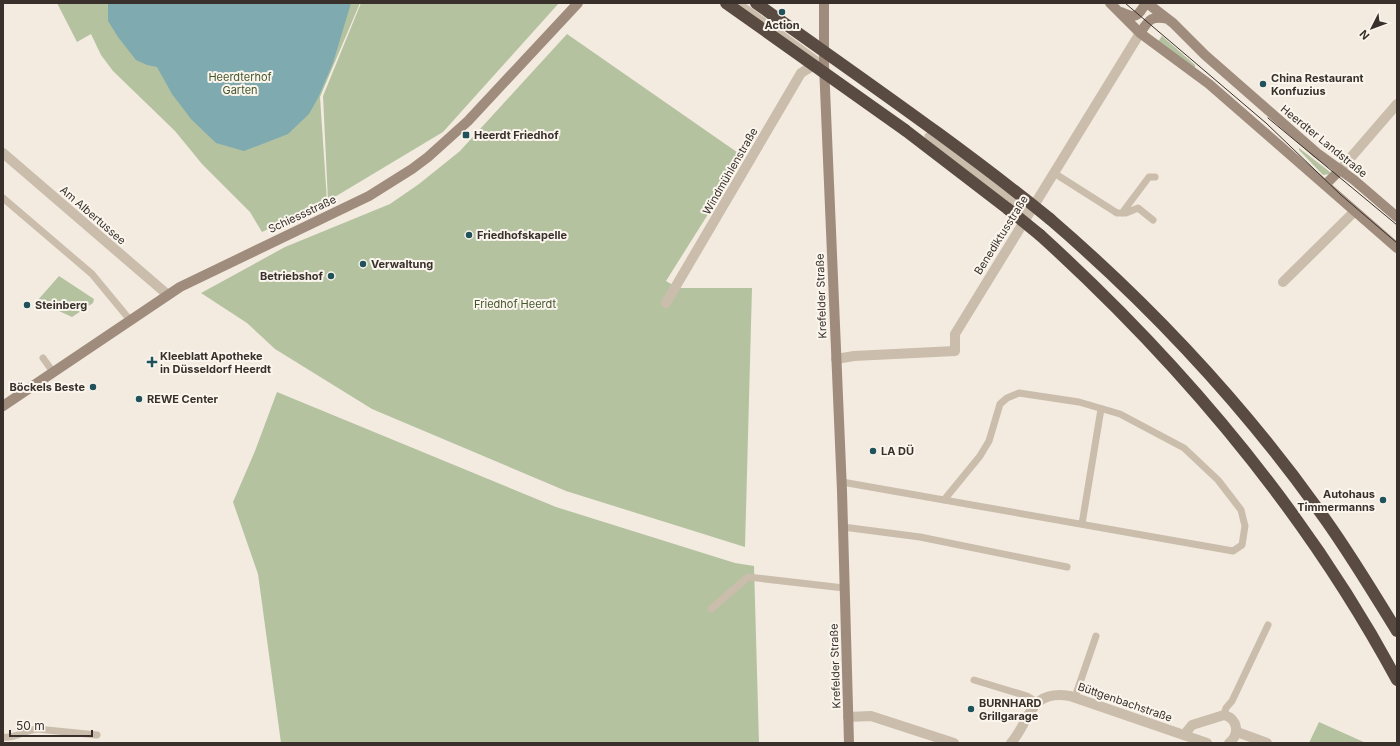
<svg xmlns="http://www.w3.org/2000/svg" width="1400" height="746" font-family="Inter,sans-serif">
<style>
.green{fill:#b4c2a0}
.water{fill:#7faab0}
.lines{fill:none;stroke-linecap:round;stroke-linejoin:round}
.lane{stroke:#cbbdac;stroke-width:7}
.street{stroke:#cbbdac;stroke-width:10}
.secondary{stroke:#9f8c7d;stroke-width:10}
.highway{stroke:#5a4b42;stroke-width:12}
.tram{stroke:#39302b;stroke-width:1}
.highway-bridge{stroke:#5a4b42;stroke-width:12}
.poi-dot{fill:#20525b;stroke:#faf5ed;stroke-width:1.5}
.labels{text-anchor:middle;stroke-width:4;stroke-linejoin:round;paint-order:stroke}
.poi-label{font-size:11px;font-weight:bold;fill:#39302b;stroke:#faf5ed;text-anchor:start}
.park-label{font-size:11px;fill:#45572f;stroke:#faf5ed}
.street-label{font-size:11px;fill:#39302b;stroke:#faf5ed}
</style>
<rect width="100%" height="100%" fill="#f3ebe0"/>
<!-- green -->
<path class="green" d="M 57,3 L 360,3 L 320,97 L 327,201 L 262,232 L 250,212 L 202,164 L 175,131 L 113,71 L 101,55 L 91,34 L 77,42 Z
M 361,3 L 559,3 L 443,132 L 328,201 L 323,96 Z
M 567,34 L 744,157 L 666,281 L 678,288 L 752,288 L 745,547 L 566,491 L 372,409 L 275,349 L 247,323 L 201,293 L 285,247 L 390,204 L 419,184 L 460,151 Z
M 1162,36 L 1195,65 L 1195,67 L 1193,67 L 1157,43 Z
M 1299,148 L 1330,172 L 1330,174 L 1323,175 L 1299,150 Z
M 59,276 L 94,299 L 93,303 L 72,317 L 37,301 Z
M 277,392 L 556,507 L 735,563 L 754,566 L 759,743 L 281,743 L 258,574 L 233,502 L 255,451 Z
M 1319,722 L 1366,743 L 1309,743 Z"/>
<!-- water -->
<path class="water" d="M 108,3 L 351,3 L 333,63 L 318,98 L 309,114 L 288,134 L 244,151 L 216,143 L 191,119 L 172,94 L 157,67 L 147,65 L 136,60 L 118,37 L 108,21 Z"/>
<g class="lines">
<!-- lane -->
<path class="lane" d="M 739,3 L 824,65
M 928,136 L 1029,214
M 1054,173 L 1117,213 L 1126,213 L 1138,208 L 1153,220
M 3,198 L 92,274 L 130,320
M 1122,213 L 1149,177 L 1155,177
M 43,358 L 53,372
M 842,482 L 1233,551 L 1242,545 L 1245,526 L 1241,510 L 1218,480 L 1184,448 L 1120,414 L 1079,402 L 1019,393 L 1007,398 L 1000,404 L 989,441 L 980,456 L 944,500
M 1082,524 L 1101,409
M 843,527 L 920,537 L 1067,567
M 711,609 L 748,577 L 844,588
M 974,680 L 1027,696 L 1037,702
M 1075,697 L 1096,636
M 1224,715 L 1226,708 L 1232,701 L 1268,625
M 3,737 C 15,739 25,730 37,729 L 97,735"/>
<!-- street -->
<path class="street" d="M 3,153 L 168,295
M 1340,170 L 1397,104
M 1283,282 L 1354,212
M 666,303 L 801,73 L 811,67 L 820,66
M 836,359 L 854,356 L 955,351 L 955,334 L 1140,33
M 848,717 L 871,716 L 954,743
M 1237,732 L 1267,743
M 1184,735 L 1192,725 L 1224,715 C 1238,719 1240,734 1229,743
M 1011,743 C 1031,720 1029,689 1070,696 L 1207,743"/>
<!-- secondary -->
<path class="secondary" d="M 824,3 L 824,65 L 842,491 L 849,743
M 1110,3 L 1140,33 L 1209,84 L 1397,248
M 1147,3 L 1173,23 L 1205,55 L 1317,153 L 1354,180 L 1397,217
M 1121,12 C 1136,19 1137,17 1146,3
M 1140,33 C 1149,20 1151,15 1168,19
M 1325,185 L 1340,170
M 3,406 L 180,287 L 369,196 L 412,169 L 428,157 L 468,121 L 578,3"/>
<!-- highway -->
<path class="highway" d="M 905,130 L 1008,209
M 1050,219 C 1151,306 1242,403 1320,512 C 1348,550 1372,591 1397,631
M 1040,235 C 1182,364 1306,511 1397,680"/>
<!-- tram -->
<path class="tram" d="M 1125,3 L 1266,123 L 1341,195 L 1397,243
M 1268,118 L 1397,225"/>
<!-- highway-bridge -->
<path class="highway-bridge" d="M 726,3 L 905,130
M 756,3 C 855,74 955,142 1050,219
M 1008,209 L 1040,235"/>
</g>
<!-- markers -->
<g class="poi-dot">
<circle cx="782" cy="12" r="4"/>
<circle cx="1263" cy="84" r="4"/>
<rect x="462" y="131" width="8" height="8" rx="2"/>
<circle cx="469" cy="235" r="4"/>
<circle cx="363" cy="264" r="4"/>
<circle cx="331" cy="276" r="4"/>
<circle cx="27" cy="305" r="4"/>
<path d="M150 356h4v4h4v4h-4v4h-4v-4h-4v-4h4z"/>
<circle cx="93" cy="387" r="4"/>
<circle cx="139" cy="399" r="4"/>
<circle cx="873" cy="451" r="4"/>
<circle cx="1383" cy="500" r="4"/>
<circle cx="971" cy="709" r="4"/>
</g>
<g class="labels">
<!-- poi labels -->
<g class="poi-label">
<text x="782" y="29" text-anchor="middle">Action</text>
<text x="1271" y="82">China Restaurant<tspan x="1271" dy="13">Konfuzius</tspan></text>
<text x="474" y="139">Heerdt Friedhof</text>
<text x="477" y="239">Friedhofskapelle</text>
<text x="371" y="268">Verwaltung</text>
<text x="323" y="280" text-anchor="end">Betriebshof</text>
<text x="35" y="309">Steinberg</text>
<text x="160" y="360">Kleeblatt Apotheke<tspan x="160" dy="13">in Düsseldorf Heerdt</tspan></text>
<text x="85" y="391" text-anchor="end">Böckels Beste</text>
<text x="147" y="403">REWE Center</text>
<text x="881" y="455">LA DÜ</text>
<text x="1375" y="498" text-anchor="end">Autohaus<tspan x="1375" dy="13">Timmermanns</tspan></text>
<text x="979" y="707">BURNHARD<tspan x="979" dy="13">Grillgarage</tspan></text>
</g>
<!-- park labels -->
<g class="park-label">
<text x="240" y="81">Heerdterhof<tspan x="240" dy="13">Garten</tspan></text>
<text x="515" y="308">Friedhof Heerdt</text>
</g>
<!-- street labels -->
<g class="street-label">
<text transform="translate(1324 141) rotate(39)" y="4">Heerdter Landstraße</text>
<text transform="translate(730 171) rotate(-60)" y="4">Windmühlenstraße</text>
<text transform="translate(302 214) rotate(-25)" y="4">Schiessstraße</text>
<text transform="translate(93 215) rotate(41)" y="4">Am Albertussee</text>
<text transform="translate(1001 235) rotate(-58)" y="4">Benediktusstraße</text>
<text transform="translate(821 296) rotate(-92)" y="4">Krefelder Straße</text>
<text transform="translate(835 666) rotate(-92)" y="4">Krefelder Straße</text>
<text transform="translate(1125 702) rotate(19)" y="4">Büttgenbachstraße</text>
</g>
</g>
<!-- border -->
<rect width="1400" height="746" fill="none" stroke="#39302b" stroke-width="8"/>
<!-- north arrow -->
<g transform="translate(1372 28) rotate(228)" stroke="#faf5ed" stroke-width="3" paint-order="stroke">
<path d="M0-3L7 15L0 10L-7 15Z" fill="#39302b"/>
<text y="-6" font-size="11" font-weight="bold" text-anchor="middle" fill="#39302b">N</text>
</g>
<!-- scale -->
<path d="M10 730v6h82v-6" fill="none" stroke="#39302b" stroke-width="2"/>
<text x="16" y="730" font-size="12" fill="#39302b" stroke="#faf5ed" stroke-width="3" paint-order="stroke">50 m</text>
</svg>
